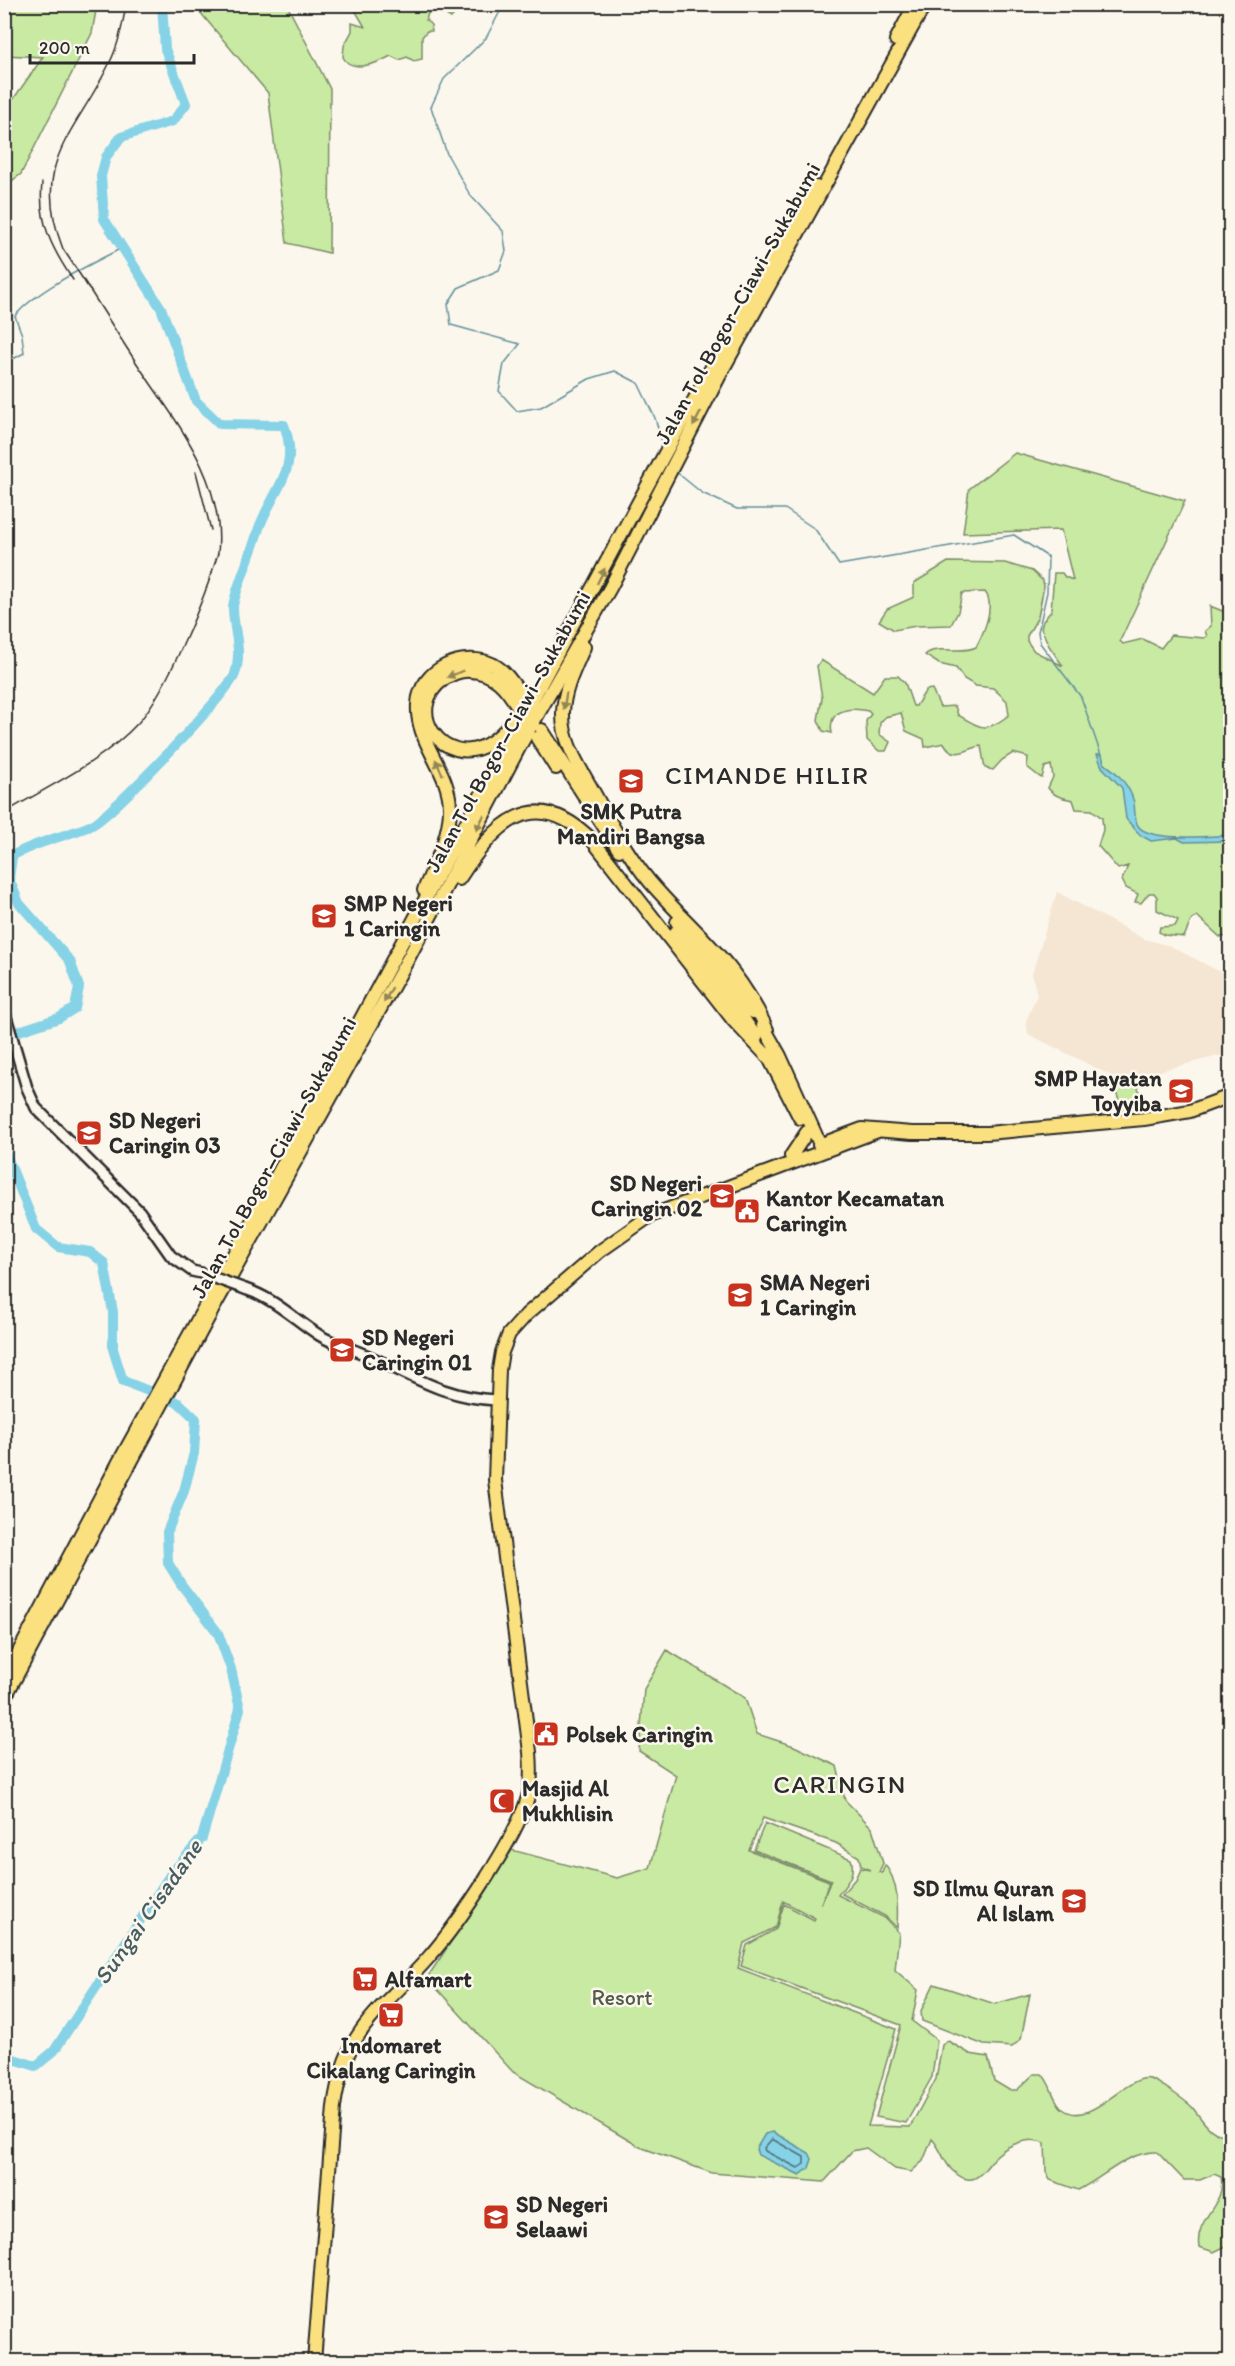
<svg xmlns="http://www.w3.org/2000/svg" width="1235" height="2366" font-family="Itim,sans-serif">
	<style>
		.built { fill: #f5e5d3 }
		.green { fill: #c9eaa3; stroke: #7a8a67; stroke-width: 1.5 }
		.water { fill: #86d2e6; stroke: #628f9b; stroke-width: 1.5 }
		.lines { fill: none; stroke-linecap: round; stroke-linejoin: round }
		.shore { stroke: #4f6e76; stroke-width: 1.5 }
		.stream { stroke: #628f9b; stroke-width: 1.5 }
		.river { stroke: #86d2e6; stroke-width: 10 }
		.secondary-casing { stroke: #2b2b2b; stroke-width: 14 }
		.highway-casing { stroke: #2b2b2b; stroke-width: 16 }
		.secondary { stroke: #fbf7ec; stroke-width: 9 }
		.highway { stroke: #fbe080; stroke-width: 12 }
		.rail { stroke: #2b2b2b; stroke-width: 1.5 }
		.secondary-bridge-casing { stroke: #2b2b2b; stroke-width: 14; stroke-linecap: butt }
		.secondary-bridge { stroke: #fbf7ec; stroke-width: 9 }
		.oneway { fill: #938656 }
		.labels { text-anchor: middle; stroke-width: 5; stroke-linejoin: round; paint-order: stroke }
		.street-label { font-size: 22px; fill: #2b2b2b; stroke: #fbf7ec }
		.poi-label { font-size: 22px; font-weight: bold; fill: #2b2b2b; stroke: #fbf7ec; text-anchor: start }
		.park-label { font-size: 22px; fill: #525b49; stroke: #fbf7ec }
		.water-label { font-size: 24px; font-style: italic; fill: #465d63; stroke: #fbf7ec }
		.quarter-label { font-size: 26px; letter-spacing: 1.5px; fill: #2b2b2b; stroke: #fbf7ec }
	</style>
	<rect width="100%" height="100%" fill="#fbf7ec"/>
	<filter id="ink" filterUnits="userSpaceOnUse"><feTurbulence type="fractalNoise" baseFrequency=".0167" numOctaves="2"/><feDisplacementMap in="SourceGraphic" scale="12" xChannelSelector="R" yChannelSelector="G"/><feConvolveMatrix kernelMatrix="1 2 1 2 8 2 1 2 1" color-interpolation-filters="sRGB"/></filter>
	<g filter="url(#ink)">
		<path class="built" d="M1057 892 1144 939 1170 946 1230 977V1053L1144 1075 1116 1078 1028 1034 1026 1021 1037 995 1032 974Z"/>
		<path class="green" d="M5 4 97 5 92 33 21 174 5 186V111L43 57 5 55Z
			M357 4H462V5L451 18 440 11 428 13 426 20 431 25 432 31H427L422 37V59L414 61 407 57 399 60 391 56C378 63 351 74 343 57L344 46 352 31V23L365 27 355 10Z
			M194 5H287L330 89 329 253 287 243 268 93Z
			M1015 453 1185 501 1120 641 1123 644 1143 639 1161 648 1171 635 1204 638 1207 636 1205 631 1211 626 1210 606 1230 614V936L1220 937 1197 916 1191 921 1184 937 1164 935 1159 932 1160 927 1175 926 1178 920 1157 910V897L1154 893H1149L1141 903 1135 902 1138 894 1126 888 1122 880 1128 866 1118 869 1098 846 1103 830 1102 818 1092 810 1076 809 1073 800C1063 798 1055 797 1048 788L1053 777 1051 765 1045 767 1042 778 1040 777 1027 767 1028 757 1013 753 1002 760 993 770 985 768 981 746C967 748 955 762 944 743L925 747 924 739 906 731 901 713 885 717 880 723 879 734 890 742 886 751H879L867 740 866 721 871 714 868 711C850 707 827 709 832 733L823 731 818 720 822 698 817 666 821 660 873 693 885 676H898L905 683 913 706H916L926 690 932 689 940 707 955 706 958 715C984 730 986 732 1009 715L1007 701 993 688 976 686 964 679 956 668 939 664 925 655C937 644 960 655 976 647 983 634 996 606 985 592L962 593 958 612 951 625 916 626 894 630 879 621 887 609 914 597V583L948 562 1005 563 1032 571 1043 581 1044 586 1038 617 1027 636V641L1034 651 1063 666 1049 646 1041 628 1043 621 1051 611 1054 573H1062L1065 577 1073 580 1061 530 963 533 969 489Z
			M1131 1079 1136 1081 1144 1107 1140 1112 1124 1115 1115 1089 1118 1088 1117 1080Z
			M667 1650 745 1698 757 1734 794 1746 837 1766 845 1800 872 1828 883 1863 879 1872 882 1873 885 1865C899 1881 898 1908 897 1928L885 1916 842 1894 855 1879 860 1868 870 1870 861 1866 859 1857 836 1843 763 1818 749 1850 829 1881 821 1904 831 1880 754 1850 765 1823 851 1859C856 1874 847 1883 838 1895L885 1918 899 1933 895 1970 918 1990 912 2021 937 2040 932 2077 906 2123 876 2117 901 2025 741 1966 747 1945 776 1929 784 1904 814 1920 815 1918 783 1901 776 1927 744 1943 738 1968 896 2029 868 2126 910 2127 936 2079 942 2045 948 2041 970 2054 988 2057 994 2081 1009 2090H1017L1034 2074H1042C1052 2084 1052 2100 1063 2109 1090 2130 1127 2073 1150 2079 1158 2081 1186 2101 1192 2107 1203 2120 1210 2137 1230 2135V2244L1214 2252 1199 2247C1194 2218 1227 2204 1221 2177L1214 2174 1200 2180H1184L1157 2152C1129 2150 1102 2179 1078 2190L1050 2180 1046 2172 1045 2143C1030 2136 1009 2144 997 2155 984 2168 976 2192 953 2171 943 2162 941 2148 932 2139L923 2161 911 2172 895 2169 866 2148 852 2151 824 2182 712 2173 640 2147 513 2072 427 1978 512 1850 617 1878 650 1868 676 1775 639 1751 644 1689Z
			M934 1984 995 2004 1030 1994 1021 2039 1012 2047 984 2045 922 2021 921 2011Z"/>
		<path class="water" d="M1097 754H1102L1104 764C1116 770 1129 786 1133 799 1136 808 1133 820 1139 827 1152 842 1212 836 1230 835V841L1184 842 1177 838 1151 841 1140 835 1126 819 1122 788 1102 767Z
			M773 2132 809 2153 812 2159 809 2168 800 2175 758 2155 756 2149 765 2134Z"/>
		<g class="lines">
			<path class="shore" d="M772 2139 804 2157V2164L798 2168 765 2151 764 2148Z"/>
			<path class="stream" d="M504 4 486 38 444 79 431 107 447 154 470 195 503 231 506 251 499 270 458 288 448 304 451 325 520 344 504 364 499 391 517 411 541 407 589 379 615 371 638 383 655 418 663 446
				M4 356 15 358 24 353 22 335 15 316C36 290 91 264 122 248
				M675 471 702 493 737 509H785L815 529 839 565 1014 535 1048 557 1047 592 1038 632 1040 643 1081 697 1101 755"/>
			<path class="river" d="M4 1036 59 1018 75 1008 79 987 70 961 19 903 9 879 12 856C37 841 65 837 92 825 111 816 229 692 235 674 243 650 233 631 233 607 233 596 253 549 257 534 269 493 302 472 284 425L220 424 196 401 161 308 104 219 101 176 106 157 121 137 173 121 186 104 165 49 162 4
				M4 1149 36 1229 58 1247 90 1252 104 1263 113 1312V1349L123 1381 179 1403 196 1419 194 1453 184 1491 167 1532 168 1563 181 1584 218 1633 231 1669 240 1709 202 1838 170 1875 54 2051 36 2066 4 2056"/>
			<defs>
				<path id="secondary" d="M4 1010 27 1088 36 1108 140 1212 171 1256 192 1271 201 1273
					M245 1289C274 1298 294 1319 319 1335 333 1344 351 1348 366 1355 412 1375 444 1398 496 1400"/>
				<path id="highway" d="M896 40 915 4
					M584 647C575 668 564 689 563 712 562 739 576 761 589 784 610 821 629 860 658 891 702 940 740 967 767 1030
					M518 707C506 687 494 672 470 671 461 670 452 674 444 679 401 710 444 770 488 744 503 735 513 721 523 708
					M542 730 619 850
					M537 738 556 768
					M459 879C494 824 534 782 593 841L734 1021 771 1060
					M424 890C435 864 450 836 450 808 450 770 415 742 418 704 420 669 464 650 494 665 507 672 515 687 524 699
					M677 922 726 977 753 1012
					M676 932 719 984 756 1037
					M763 1026 780 1056 823 1151
					M767 1054 800 1118
					M819 1145 862 1129 912 1133H987L1144 1119 1190 1111 1230 1096
					M791 1156 807 1132
					M4 1680 119 1462 260 1207 638 503 718 356 816 187
					M4 1699 214 1307 408 959 522 742 610 588 724 367 925 4
					M314 2362 334 2107C345 2026 381 2012 429 1957 458 1924 520 1833 529 1793 532 1779 531 1765 530 1752L495 1480 499 1370 502 1352 509 1334 527 1314 600 1251 650 1216 878 1131"/>
			</defs>
			<use href="#secondary" class="secondary-casing"/>
			<use href="#highway" class="highway-casing"/>
			<use href="#secondary" class="secondary"/>
			<use href="#highway" class="highway"/>
			<path class="rail" d="M42 183C38 222 52 249 73 280
				M196 472 211 530
				M4 813C49 786 102 762 138 723 167 691 206 595 218 553 226 477 171 416 132 356 109 321 87 284 63 249 29 161 76 134 110 62 119 44 123 24 126 4"/>
			<defs>
				<path id="secondary-bridge" d="M201 1273 245 1289"/>
			</defs>
			<use href="#secondary-bridge" class="secondary-bridge-casing"/>
			<use href="#secondary-bridge" class="secondary-bridge"/>
		</g>
		<defs><path id="oneway-solid" d="M-6-.8H1V-3.2L6.5 0L1 3.2V.8H-6Z" transform="scale(1.5)"/></defs>
		<g class="oneway">
			<use href="#oneway-solid" transform="translate(697 419) rotate(118)"/>
			<use href="#oneway-solid" transform="translate(601 576) rotate(-63)"/>
			<use href="#oneway-solid" transform="translate(455 674) rotate(158)"/>
			<use href="#oneway-solid" transform="translate(565 701) rotate(99)"/>
			<use href="#oneway-solid" transform="translate(439 767) rotate(-115)"/>
			<use href="#oneway-solid" transform="translate(480 823) rotate(117)"/>
			<use href="#oneway-solid" transform="translate(388 995) rotate(119)"/>
		</g>
	</g>
	<defs>
		<symbol id="school-square" viewBox="-11 -11 22 22"><rect x="-9" y="-9" width="18" height="18" rx="4" fill="#c8321e" stroke="#fbf7ec"/><path d="M0-5L7-2L0 1L-7-2ZM-4 1L0 2.5L4 1V4Q0 6-4 4Z" fill="#fff"/></symbol>
		<symbol id="civic-square" viewBox="-11 -11 22 22"><rect x="-9" y="-9" width="18" height="18" rx="4" fill="#c8321e" stroke="#fbf7ec"/><path d="M-.6-6.5H3V-4.5H.6V-3L4-1V1h2V6H-6V1h2V-1L-.6-3ZM-1.2 2.5V6h2.4V2.5Z" fill="#fff"/></symbol>
		<symbol id="mosque-square" viewBox="-11 -11 22 22"><rect x="-9" y="-9" width="18" height="18" rx="4" fill="#c8321e" stroke="#fbf7ec"/><path d="M3.5-4.9A6 6 0 1 0 3.5 4.9A5 5 0 1 1 3.5-4.9Z" fill="#fff"/></symbol>
		<symbol id="supermarket-square" viewBox="-11 -11 22 22"><rect x="-9" y="-9" width="18" height="18" rx="4" fill="#c8321e" stroke="#fbf7ec"/><path d="M-6-5.5h2.5l.6 2H6L4.5 2H-2.5L-4.4-4H-6ZM-1.5 3.2a1.3 1.3 0 1 0 .1 0ZM3 3.2a1.3 1.3 0 1 0 .1 0Z" fill="#fff"/></symbol>
	</defs>
	<g fill-rule="evenodd">
		<use href="#school-square" x="616" y="766" width="30" height="30"/>
		<use href="#school-square" x="309" y="901" width="30" height="30"/>
		<use href="#school-square" x="1166" y="1076" width="30" height="30"/>
		<use href="#school-square" x="74" y="1118" width="30" height="30"/>
		<use href="#school-square" x="707" y="1181" width="30" height="30"/>
		<use href="#civic-square" x="732" y="1196" width="30" height="30"/>
		<use href="#school-square" x="725" y="1280" width="30" height="30"/>
		<use href="#school-square" x="327" y="1335" width="30" height="30"/>
		<use href="#civic-square" x="531" y="1719" width="30" height="30"/>
		<use href="#mosque-square" x="487" y="1786" width="30" height="30"/>
		<use href="#school-square" x="1059" y="1886" width="30" height="30"/>
		<use href="#supermarket-square" x="350" y="1964" width="30" height="30"/>
		<use href="#supermarket-square" x="376" y="2000" width="30" height="30"/>
		<use href="#school-square" x="481" y="2202" width="30" height="30"/>
	</g>
	<g class="labels">
		<g class="street-label">
			<text transform="translate(737 303) rotate(-61)" y="8">Jalan Tol Bogor–Ciawi–Sukabumi</text>
			<text transform="translate(507 731) rotate(-61)" y="8">Jalan Tol Bogor–Ciawi–Sukabumi</text>
			<text transform="translate(273 1157) rotate(-61)" y="8">Jalan Tol Bogor–Ciawi–Sukabumi</text>
		</g>
		<g class="poi-label">
			<text x="631" y="819" text-anchor="middle">SMK Putra<tspan x="631" dy="25">Mandiri Bangsa</tspan></text>
			<text x="344" y="911">SMP Negeri<tspan x="344" dy="25">1 Caringin</tspan></text>
			<text x="1162" y="1086" text-anchor="end">SMP Hayatan<tspan x="1162" dy="25">Toyyiba</tspan></text>
			<text x="109" y="1128">SD Negeri<tspan x="109" dy="25">Caringin 03</tspan></text>
			<text x="702" y="1191" text-anchor="end">SD Negeri<tspan x="702" dy="25">Caringin 02</tspan></text>
			<text x="766" y="1206">Kantor Kecamatan<tspan x="766" dy="25">Caringin</tspan></text>
			<text x="760" y="1290">SMA Negeri<tspan x="760" dy="25">1 Caringin</tspan></text>
			<text x="362" y="1345">SD Negeri<tspan x="362" dy="25">Caringin 01</tspan></text>
			<text x="566" y="1742">Polsek Caringin</text>
			<text x="522" y="1796">Masjid Al<tspan x="522" dy="25">Mukhlisin</tspan></text>
			<text x="1054" y="1896" text-anchor="end">SD Ilmu Quran<tspan x="1054" dy="25">Al Islam</tspan></text>
			<text x="385" y="1987">Alfamart</text>
			<text x="391" y="2053" text-anchor="middle">Indomaret<tspan x="391" dy="25">Cikalang Caringin</tspan></text>
			<text x="516" y="2212">SD Negeri<tspan x="516" dy="25">Selaawi</tspan></text>
		</g>
		<g class="park-label">
			<text x="622" y="2005">Resort</text>
		</g>
		<g class="water-label">
			<text transform="translate(148 1912) rotate(-55)" y="8">Sungai Cisadane</text>
		</g>
		<g class="quarter-label">
			<text x="767" y="784">CIMANDE HILIR</text>
			<text x="840" y="1793">CARINGIN</text>
		</g>
	</g>
	<rect width="1235" height="2366" fill="none" stroke="#fbf7ec" stroke-width="24"/>
	<rect x="12" y="12" width="1211" height="2342" fill="none" stroke="#2b2b2b" stroke-width="2" filter="url(#ink)"/>
	<path d="M30 54v9h164v-9" fill="none" stroke="#2b2b2b" stroke-width="3"/>
	<text x="39" y="54" font-size="18" fill="#2b2b2b" stroke="#fbf7ec" stroke-width="4.5" paint-order="stroke">200 m</text>
</svg>
